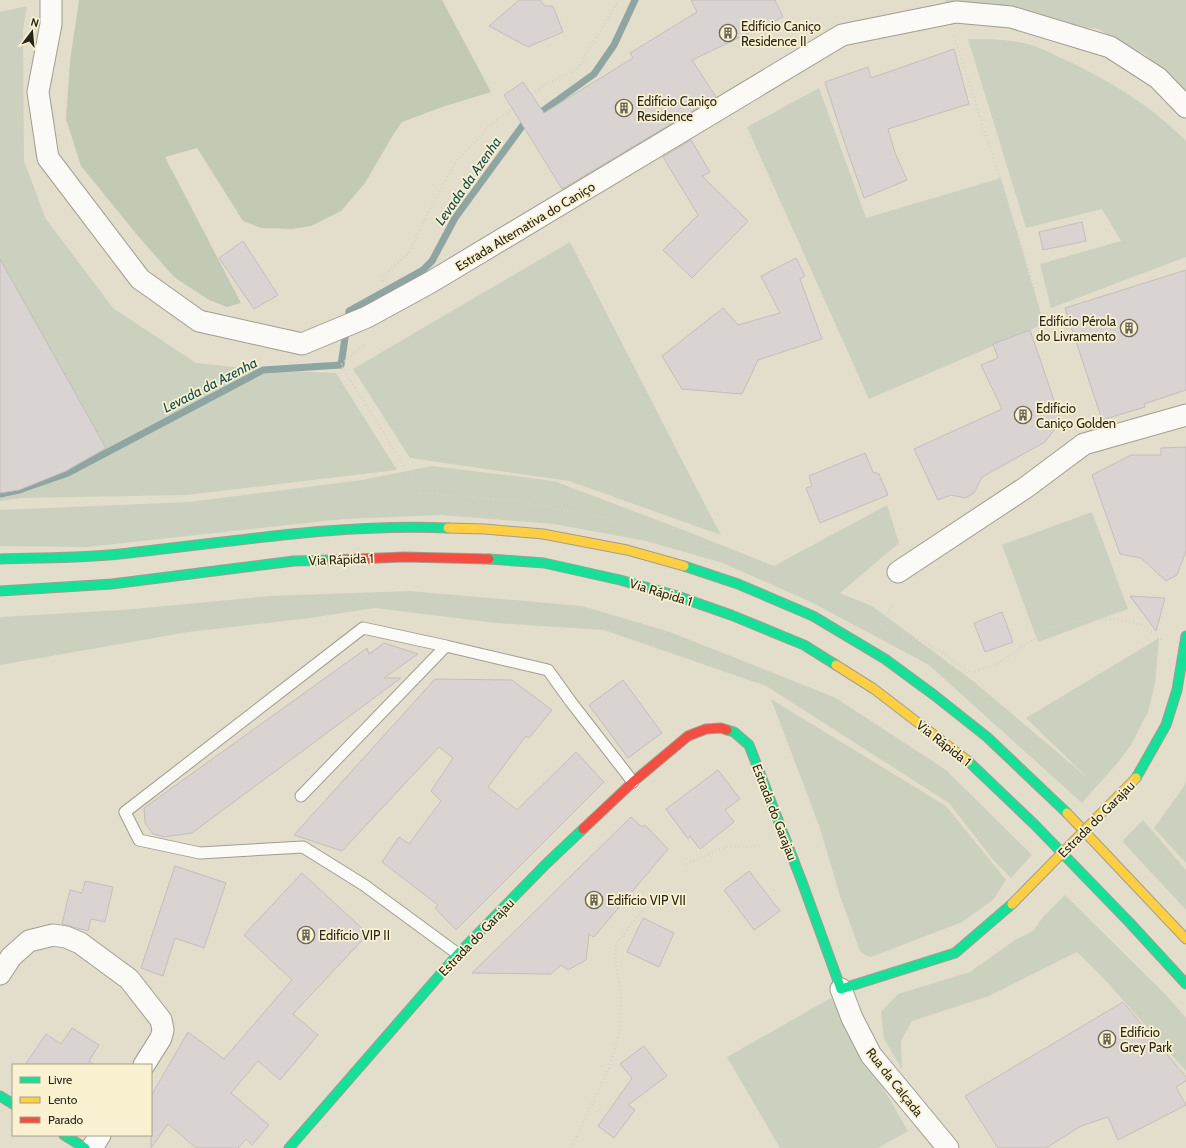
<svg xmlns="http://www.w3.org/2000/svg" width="1186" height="1148" font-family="Cabin,sans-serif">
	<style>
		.green { fill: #ccd0bf }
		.forest { fill: #c2cab5 }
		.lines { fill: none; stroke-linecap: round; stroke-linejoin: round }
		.stream { stroke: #8ea5a1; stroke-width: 7 }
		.building { fill: #d9d4d1; stroke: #c3beba }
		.lane-casing { stroke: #a19d90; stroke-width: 13 }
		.street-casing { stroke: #a19d90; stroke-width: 23 }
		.fast-casing { stroke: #a19d90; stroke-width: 11 }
		.slow-casing { stroke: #a19d90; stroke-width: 11 }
		.jam-casing { stroke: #a19d90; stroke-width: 11 }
		.path { stroke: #d4d2cd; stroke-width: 2.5; stroke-dasharray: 1 3; stroke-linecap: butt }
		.lane { stroke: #fbfaf7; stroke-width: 11 }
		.street { stroke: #fbfaf7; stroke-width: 21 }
		.fast { stroke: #16e098; stroke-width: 9 }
		.slow { stroke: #ffcf43; stroke-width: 9 }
		.jam { stroke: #f24e42; stroke-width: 9 }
		.slow-bridge-casing { stroke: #a19d90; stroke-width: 11; stroke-linecap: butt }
		.slow-bridge { stroke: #ffcf43; stroke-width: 9 }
		.labels { text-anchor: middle; stroke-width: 3.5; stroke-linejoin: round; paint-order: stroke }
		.poi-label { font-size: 13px; fill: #292619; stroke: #f9f1d0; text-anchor: start }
		.street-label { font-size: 13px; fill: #292619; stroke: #f9f1d0 }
		.water-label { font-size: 14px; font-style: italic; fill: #144c4d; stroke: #f9f1d0 }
	</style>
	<rect width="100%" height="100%" fill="#e3decc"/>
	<path class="green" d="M945 0H1186V92L1146 55 1098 29 946 7Z
		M27 6 23 30 24 161 46 219 113 308 196 363 263 370 336 373 397 470 186 495 21 498 0 501V12Z
		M968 39C991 39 1015 39 1037 47 1047 51 1058 57 1068 61 1111 82 1152 106 1186 141V257L1051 308 1040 264 1121 241 1102 209 1026 228Z
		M819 88 866 218 1001 178 1044 324 869 399 747 127Z
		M570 242 704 503 721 535 569 481 410 458 353 369Z
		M432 466 554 481 686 531 774 566 887 505 899 543 840 593 872 606 973 681 1089 779 1026 718 1159 638 1155 684 1148 712 1131 745 1119 761 1082 803 929 665 811 602 723 563 646 541 554 524 440 515 344 519 87 547 0 546V510L189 502 362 480Z
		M1092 512 1128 609 1038 642 1002 545Z
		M409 591 582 606 670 632 836 698 946 770 1032 855 1011 878 994 861 949 803 766 686 604 630 496 623 375 608 310 618 188 632 0 665V617L122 610 271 596Z
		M771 699 946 806 1006 880 993 900 962 922 871 957 865 955 860 951 840 896 820 828Z
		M1186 781V863L1154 828 1183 788Z
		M1143 820 1186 870V910L1122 841Z
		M1065 895 1166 995 1186 1018V1071L1107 982 1077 952 989 996 912 1021 901 1041 902 1069 884 1039 881 1012 898 994 970 972 1015 940 1033 931 1043 917Z
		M831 998 908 1131 878 1148H780L727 1057Z"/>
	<path class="forest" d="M79 0H442L491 92 442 107 402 122 393 135 365 183 341 211 311 226 292 229 261 228 243 221 197 148 165 157 241 303 227 307 209 300 174 277 138 236 81 166 66 119 70 61Z"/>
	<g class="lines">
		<path class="stream" d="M0 494 19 490 68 473 263 370 341 365 349 311 423 270 432 261 455 218 523 125 594 74 614 45 635 0"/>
	</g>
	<path class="building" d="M519 0H540L545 6H553L563 32 528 47 489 26Z
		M691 0H775L783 17 692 60 716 97 562 189 504 95 523 82 544 113 633 58 630 53 697 12Z
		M954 49 969 104 888 129 895 153 907 180 864 198 845 144 825 82 868 67 871 78Z
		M691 140 710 172 702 176 748 221 692 278 663 250 698 215 663 157Z
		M1082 222 1086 241 1043 250 1039 232Z
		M243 241 278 295 254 309 219 258Z
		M796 258 805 276 800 279 822 339 758 360 742 394 682 389 662 356 723 308 738 325 780 313 761 276Z
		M0 259 106 448 66 471 19 490 0 493Z
		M1186 270V390L1144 404 1145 407 1102 420 1065 308Z
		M1030 330 1061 421 1045 442 982 477 974 493 965 498 951 495 938 500 914 449 1002 409 981 365 998 358 993 344Z
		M1186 447V551L1177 575 1166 581 1141 558 1120 554 1092 475 1131 455H1161V448Z
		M865 453 873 472 879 474 888 495 820 523 806 488 812 486 809 476Z
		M1130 596 1165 598 1156 631Z
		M1002 612 1013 642 985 652 974 623Z
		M384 643 418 654 384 678H401L192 833 164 837 153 834 145 823 144 808 367 648 369 654Z
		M435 679 512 680 552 710 529 738 526 736 488 787 517 810 576 752 604 782 456 930 435 908 438 905 382 862 399 837 409 844 441 801 431 791 453 758 439 747 342 851 294 835Z
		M623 680 662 733 628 758 589 705Z
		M718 770 740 799 725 810 734 822 700 849 690 836 688 839 666 809Z
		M631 817 642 827 645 825 668 849 594 937 589 934 586 960 568 970 561 965 551 974 472 973Z
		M175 866 226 883 204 948 175 938 163 976 141 968Z
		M749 871 780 911 754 930 724 890Z
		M302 873 368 934 293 1014 318 1035 280 1080 258 1061 231 1093 269 1125 252 1145 246 1139 238 1148H196L168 1124 151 1148V1096L188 1032 224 1059 292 980 244 935Z
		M85 881 113 887 105 922 91 919 88 931 62 924 70 890 82 893Z
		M643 918 674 933 659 967 627 952Z
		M1123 1002 1186 1077V1081L1176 1087 1186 1105 1118 1140 1108 1117 1081 1126 1046 1148H998L965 1096Z
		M72 1028 99 1045 89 1061 95 1065H25L46 1034 61 1044Z
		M644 1046 667 1076 628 1105 635 1110 614 1138 598 1126 632 1078 620 1064Z"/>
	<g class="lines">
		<defs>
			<path id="lane" d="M446 646 363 628 125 812 139 840 200 853 303 847 364 885 458 954
				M301 796 446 646 548 670 571 702 633 782"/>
			<path id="street" d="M51 0V24L38 92 48 158 140 279 199 321 302 344 367 317 431 282 842 35 956 12 1011 17 1110 47 1158 78 1186 107
				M898 572 1025 488 1084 444 1186 415
				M0 974 11 957 29 941 53 935 66 937 80 943 129 979 161 1020 163 1030 161 1038 144 1065
				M841 989 852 1018 871 1055 948 1148
				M92 1148 100 1135"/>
			<path id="fast" d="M0 559C36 558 73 558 109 555 222 544 334 523 448 528
				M489 559 544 563 620 580 674 595 731 615 804 645 836 665
				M684 566 738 584 813 616 885 659 934 695 987 737 1067 813
				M0 591 112 584 294 561 332 560
				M727 730 734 732 749 745 802 882 841 989 955 953 1012 904
				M968 761 1035 825 1129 922 1186 984
				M1136 778 1166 725 1177 690 1186 636
				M0 1096 13 1104
				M64 1135 85 1148
				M289 1148 458 954 546 864 583 829"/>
			<path id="slow" d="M448 528 485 529 543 534 627 550 684 566
				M836 665 874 689 968 761
				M1067 813 1186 939"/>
			<path id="jam" d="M332 560 404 557 489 559
				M583 829 633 782 688 736 706 729 721 728 727 730"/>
		</defs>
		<use href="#lane" class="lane-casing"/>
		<use href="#street" class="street-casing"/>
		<use href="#fast" class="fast-casing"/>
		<use href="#slow" class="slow-casing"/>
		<use href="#jam" class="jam-casing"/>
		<path class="path" d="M954 36 1036 290
			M382 281 384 276 410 251 427 214 455 163 494 122 543 86 577 69 619 0
			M363 345 341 365 421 493 509 500 603 517 624 523
			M698 543 716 549
			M878 626H880L892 606
			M880 626 911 635 944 653 969 673 994 666 1052 627 1086 620 1117 619 1141 625 1162 640
			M686 864 728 846 751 847 762 845
			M571 1148 609 1069 620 1029 621 996 615 960 616 943 644 909"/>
		<use href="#lane" class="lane"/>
		<use href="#street" class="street"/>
		<use href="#fast" class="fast"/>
		<use href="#slow" class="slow"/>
		<use href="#jam" class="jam"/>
		<defs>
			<path id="slow-bridge" d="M1012 904 1136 778"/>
		</defs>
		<use href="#slow-bridge" class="slow-bridge-casing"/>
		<use href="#slow-bridge" class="slow-bridge"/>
	</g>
	<defs>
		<symbol id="building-ring" viewBox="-11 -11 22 22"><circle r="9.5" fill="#f9f1d0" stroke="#6a6658" stroke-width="1.5"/><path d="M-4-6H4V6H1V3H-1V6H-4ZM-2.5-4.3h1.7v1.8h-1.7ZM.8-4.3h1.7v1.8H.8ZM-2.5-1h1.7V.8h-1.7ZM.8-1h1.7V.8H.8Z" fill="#6a6658"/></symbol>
	</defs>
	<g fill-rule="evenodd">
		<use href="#building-ring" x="718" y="23" width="20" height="20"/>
		<use href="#building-ring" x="614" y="98" width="20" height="20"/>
		<use href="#building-ring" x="1119" y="318" width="20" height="20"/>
		<use href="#building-ring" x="1013" y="405" width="20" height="20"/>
		<use href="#building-ring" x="584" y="890" width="20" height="20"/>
		<use href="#building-ring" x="296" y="925" width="20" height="20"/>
		<use href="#building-ring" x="1097" y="1029" width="20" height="20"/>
	</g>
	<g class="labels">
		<g class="poi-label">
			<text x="741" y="31">Edifício Caniço<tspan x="741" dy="15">Residence II</tspan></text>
			<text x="637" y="106">Edifício Caniço<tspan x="637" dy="15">Residence</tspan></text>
			<text x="1116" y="326" text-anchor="end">Edifício Pérola<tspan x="1116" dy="15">do Livramento</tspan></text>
			<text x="1036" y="413">Edifício<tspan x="1036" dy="15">Caniço Golden</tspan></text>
			<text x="607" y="905">Edifício VIP VII</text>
			<text x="319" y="940">Edifício VIP II</text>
			<text x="1120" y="1037">Edifício<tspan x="1120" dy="15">Grey Park</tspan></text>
		</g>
		<g class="street-label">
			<text transform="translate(525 226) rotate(-31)" y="5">Estrada Alternativa do Caniço</text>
			<text transform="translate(341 559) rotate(-2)" y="5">Via Rápida 1</text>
			<text transform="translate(661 592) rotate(17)" y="5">Via Rápida 1</text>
			<text transform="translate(944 743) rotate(38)" y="5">Via Rápida 1</text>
			<text transform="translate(775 812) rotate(69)" y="5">Estrada do Garajau</text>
			<text transform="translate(1096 819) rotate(-45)" y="5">Estrada do Garajau</text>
			<text transform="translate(476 937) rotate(-46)" y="5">Estrada do Garajau</text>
			<text transform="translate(895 1082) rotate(52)" y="5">Rua da Calçada</text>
		</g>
		<g class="water-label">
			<text transform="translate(468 181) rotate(-55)" y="5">Levada da Azenha</text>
			<text transform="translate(210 385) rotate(-27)" y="5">Levada da Azenha</text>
		</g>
	</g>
	<rect x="12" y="1064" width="140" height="72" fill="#f9f1d0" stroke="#a6a087"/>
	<rect x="20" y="1077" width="20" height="6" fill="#16e098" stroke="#a6a087"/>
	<text x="48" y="1084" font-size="12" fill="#292619">Livre</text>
	<rect x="20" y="1097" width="20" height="6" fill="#ffcf43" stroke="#a6a087"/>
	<text x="48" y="1104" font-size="12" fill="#292619">Lento</text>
	<rect x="20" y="1117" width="20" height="6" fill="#f24e42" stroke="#a6a087"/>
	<text x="48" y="1124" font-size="12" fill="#292619">Parado</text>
	<g transform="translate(32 32) rotate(16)" stroke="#f9f1d0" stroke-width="3" paint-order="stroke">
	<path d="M0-3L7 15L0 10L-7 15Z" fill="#292619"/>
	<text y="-6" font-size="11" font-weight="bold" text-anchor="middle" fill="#292619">N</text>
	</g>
</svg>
